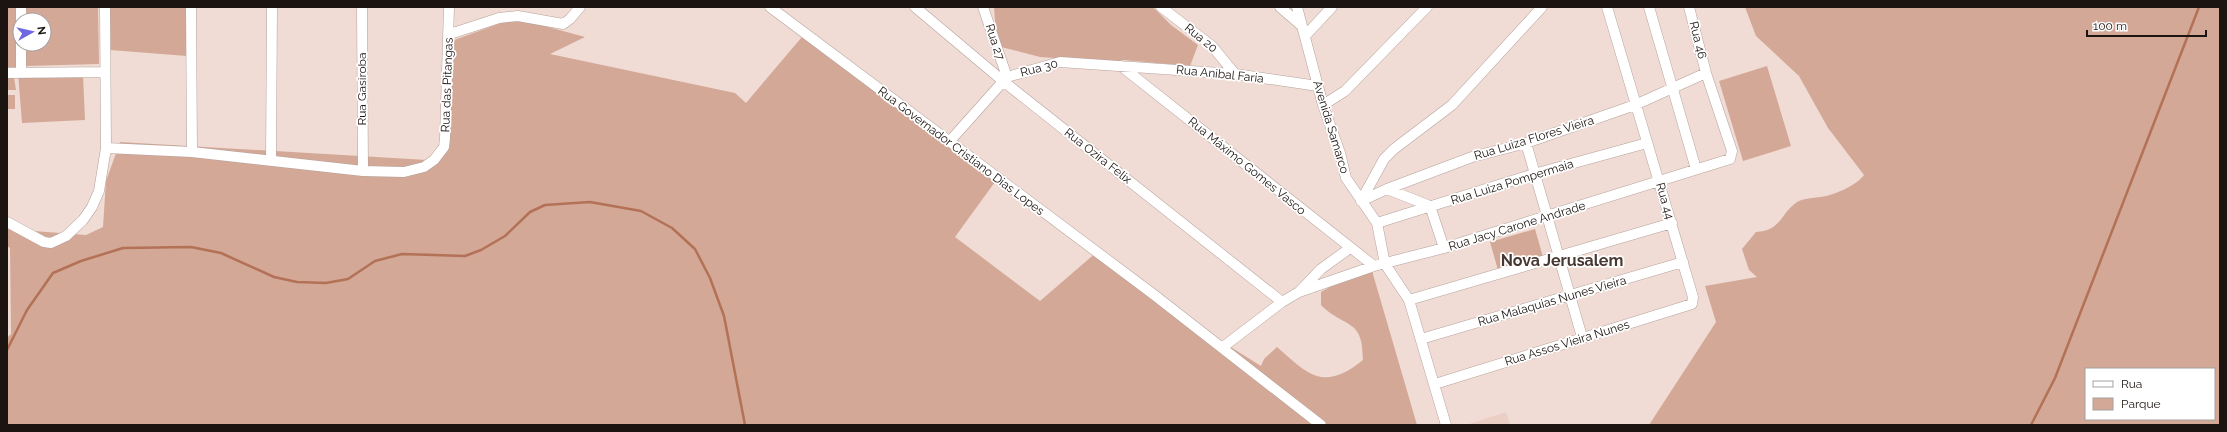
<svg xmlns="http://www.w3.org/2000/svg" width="2227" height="432" font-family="Raleway,sans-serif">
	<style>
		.built { fill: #ebcfc4 }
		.green { fill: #d3a897; fill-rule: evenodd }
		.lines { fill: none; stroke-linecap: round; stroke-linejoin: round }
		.stream { stroke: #b37156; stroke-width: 2.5 }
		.minor-casing { stroke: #b5a29b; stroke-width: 11 }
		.minor { stroke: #fff; stroke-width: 10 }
		.labels { text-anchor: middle; stroke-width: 3.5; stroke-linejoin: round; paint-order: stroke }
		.street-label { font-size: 12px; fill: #1b1411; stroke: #fff }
		.district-label { font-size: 16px; font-weight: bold; fill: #473831; stroke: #fff }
	</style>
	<rect width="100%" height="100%" fill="#f0dcd4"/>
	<path class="built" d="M1506 412 1510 425H1466Z"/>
	<path class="green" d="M7 7H16V67H7Z
		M26 7H98L99 64 25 66 26 44H44V20H26Z
		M110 7H186L187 56 110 50Z
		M994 7H1153L1171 25 1198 45 1190 66 1123 60 1115 62 1040 57 997 46Z
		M1745 7H2220V425H1649L1716 322 1705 286 1757 277 1749 270 1742 249 1756 232C1781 231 1780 214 1797 202 1804 198 1813 198 1821 197 1834 195 1856 186 1864 175L1828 128 1799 76 1756 36ZM2086 369H2214V419H2086Z
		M515 18 585 37 550 54 735 93 746 103 807 31 1000 175 955 237 1040 301 1098 251 1205 331 1261 366 1264 359 1277 347C1309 375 1323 392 1363 360 1363 317 1345 329 1321 305V292L1370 264 1417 425H7V338L11 334 10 248 7 246V229L86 235 103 227 106 181 120 142 427 160 439 152 446 43Z
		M1767 66 1791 146 1743 161 1719 81Z
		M18 73 83 75 85 120 22 123Z
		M7 77H14L16 90H7Z
		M7 95H15V109H7Z
		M1535 229 1543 257 1498 270 1490 242Z"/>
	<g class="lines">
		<path class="stream" d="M7 350 27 310 53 273 81 261 123 248 191 247 221 253 274 277 297 282 326 283 348 279 375 261 402 254 465 256 481 250 505 236 530 212 545 205 590 202 641 211 672 228 695 249 710 278 724 316 745 425
			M2031 425 2055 378 2199 7"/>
		<defs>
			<path id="minor" d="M21 7V20
				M191 7 192 152
				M362 7 363 171
				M770 7 1153 294 1321 425
				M915 7 1003 81 1282 302
				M983 7 1007 77
				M1161 7 1212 46 1235 74
				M1280 7 1302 26
				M1297 7 1323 105 1340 153 1346 178 1377 223 1385 264 1409 300 1446 425
				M1649 7 1696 169
				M450 34 499 18 518 16 563 24 570 19 580 7
				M1305 36 1332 7
				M21 44V73
				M1121 66 1374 266
				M7 73 105 72
				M1007 77 1060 62 1235 74 1318 86
				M1323 105 1345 91 1427 7
				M949 142 1007 77
				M1526 143 1582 337
				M106 148 192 152 363 171 404 172 424 167 434 160 444 147 445 138 449 7
				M271 159 272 7
				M1387 189 1430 206 1444 248
				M1361 201 1387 189 1472 157 1526 143 1635 105 1706 73
				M1361 201 1384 159 1394 149 1452 105 1542 7
				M7 222 44 242 51 243 66 236 83 220 92 207 99 191 106 148 105 7
				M1377 223 1534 174 1647 143
				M1299 292 1374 266 1444 248 1730 159 1732 151 1706 73 1689 7
				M1409 300 1672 223
				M1421 339 1683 262
				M1223 347 1282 302 1299 292 1321 269 1350 248
				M1435 384 1692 304 1693 297 1607 7"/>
		</defs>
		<use href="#minor" class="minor-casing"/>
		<use href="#minor" class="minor"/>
	</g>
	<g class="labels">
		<g class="street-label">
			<text transform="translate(1201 38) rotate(39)" y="4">Rua 20</text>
			<text transform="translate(1698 40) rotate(76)" y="4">Rua 46</text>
			<text transform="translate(995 42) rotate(72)" y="4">Rua 27</text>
			<text transform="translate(1039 68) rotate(-15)" y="4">Rua 30</text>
			<text transform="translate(1220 74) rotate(6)" y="4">Rua Anibal Faria</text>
			<text transform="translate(447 85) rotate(-88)" y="4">Rua das Pitangas</text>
			<text transform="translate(362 89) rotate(-90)" y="4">Rua Gasiroba</text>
			<text transform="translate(1331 127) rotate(73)" y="4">Avenida Samarco</text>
			<text transform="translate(1534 138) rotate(-17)" y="4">Rua Luiza Flores Vieira</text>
			<text transform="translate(961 151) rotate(37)" y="4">Rua Governador Cristiano Dias Lopes</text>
			<text transform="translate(1098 156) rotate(38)" y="4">Rua Ozira Felix</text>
			<text transform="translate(1247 166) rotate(39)" y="4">Rua Máximo Gomes Vasco</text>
			<text transform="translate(1512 182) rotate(-17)" y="4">Rua Luiza Pompermaia</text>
			<text transform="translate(1665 201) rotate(74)" y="4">Rua 44</text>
			<text transform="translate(1517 226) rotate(-17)" y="4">Rua Jacy Carone Andrade</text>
			<text transform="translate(1552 301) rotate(-16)" y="4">Rua Malaquias Nunes Vieira</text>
			<text transform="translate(1567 343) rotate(-17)" y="4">Rua Assos Vieira Nunes</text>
		</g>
		<g class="district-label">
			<text x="1562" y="266">Nova Jerusalem</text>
		</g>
	</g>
	<rect width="2227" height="432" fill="none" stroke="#1b1411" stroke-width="16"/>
	<rect x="2085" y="368" width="130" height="52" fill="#ffffff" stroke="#a4a1a0"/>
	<rect x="2093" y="381" width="20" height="6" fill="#ffffff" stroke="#a4a1a0"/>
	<text x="2121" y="388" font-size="12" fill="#1b1411">Rua</text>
	<rect x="2093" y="398" width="20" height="12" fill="#d3a897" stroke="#a4a1a0"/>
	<text x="2121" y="408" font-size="12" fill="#1b1411">Parque</text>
	<g transform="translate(32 32) rotate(82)"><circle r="19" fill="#ffffff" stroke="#a4a1a0"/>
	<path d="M0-3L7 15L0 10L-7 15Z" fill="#6f67e1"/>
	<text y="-6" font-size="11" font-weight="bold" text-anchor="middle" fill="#1b1411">N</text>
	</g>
	<path d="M2087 30v6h119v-6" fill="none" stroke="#1b1411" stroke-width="2"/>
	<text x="2093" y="30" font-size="12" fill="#1b1411" stroke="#ffffff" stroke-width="3" paint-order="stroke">100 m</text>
</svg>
